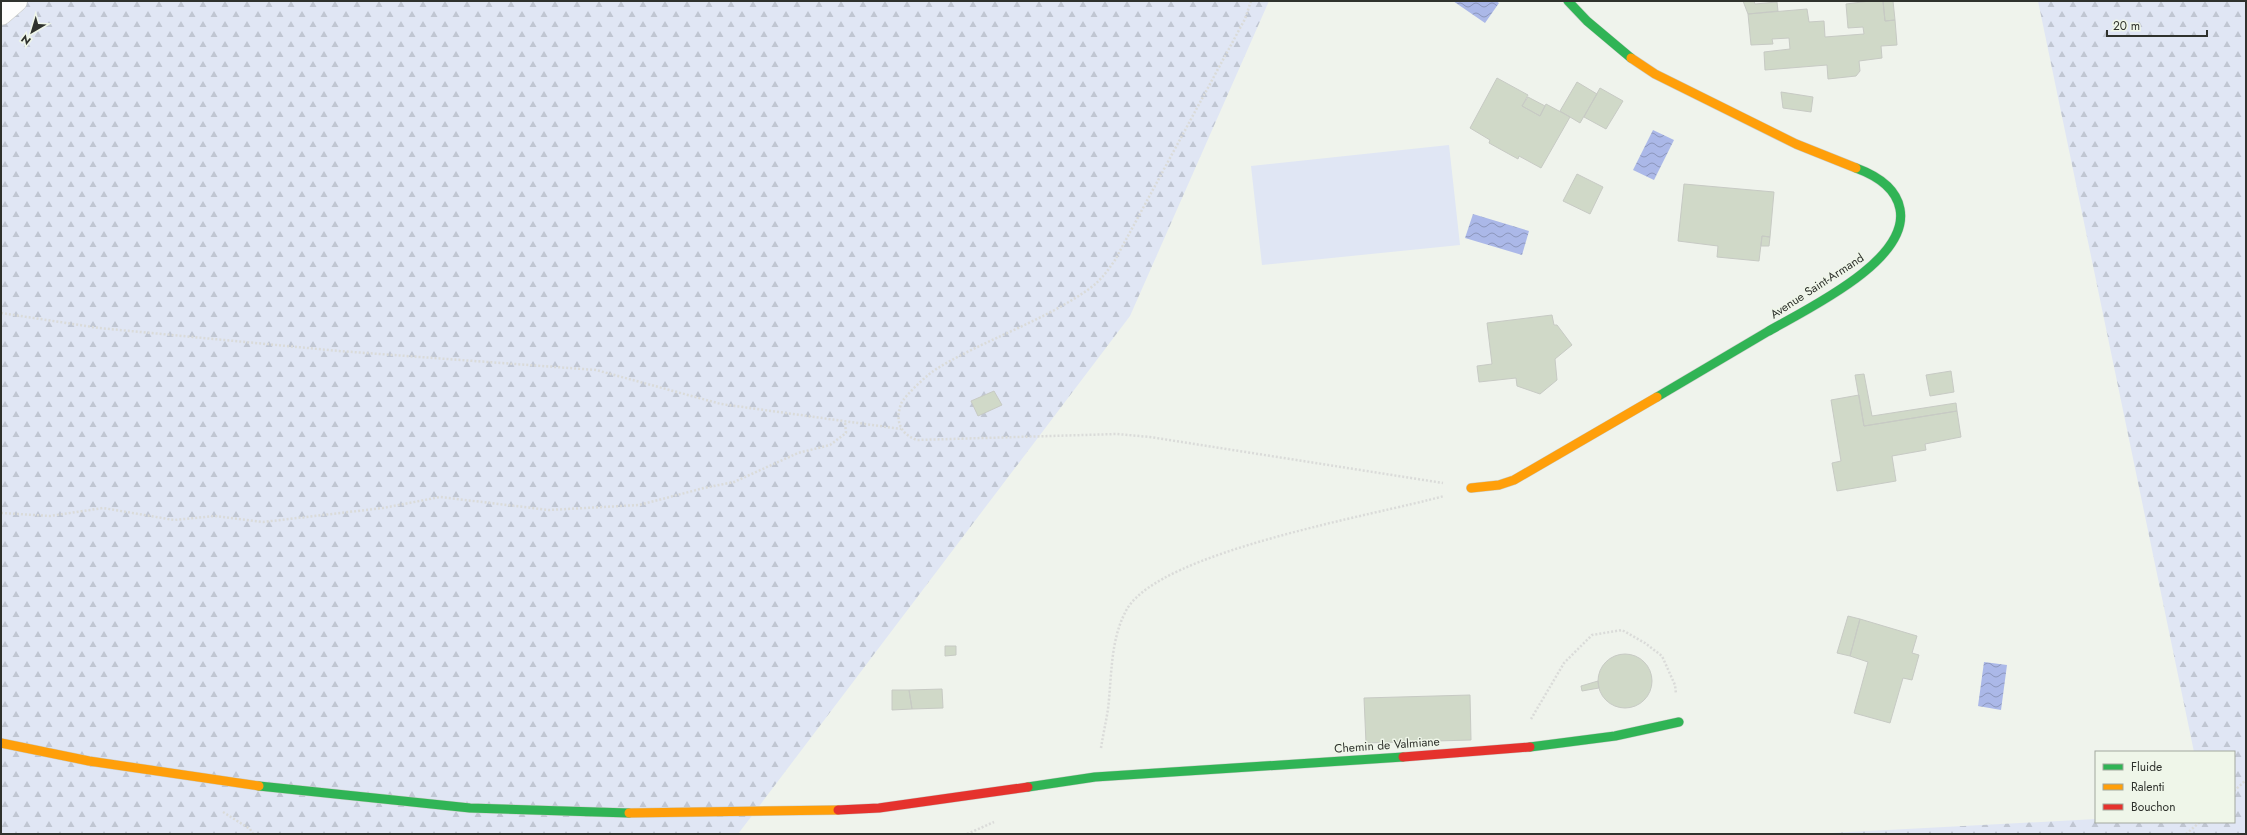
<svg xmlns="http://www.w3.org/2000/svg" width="2247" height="835" font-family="Jost,sans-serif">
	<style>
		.grass { fill: #e0e6f4 }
		.forest { fill: url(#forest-firs) }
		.water { fill: url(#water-waves) }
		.building { fill: #d0d9c8; stroke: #c7cac4 }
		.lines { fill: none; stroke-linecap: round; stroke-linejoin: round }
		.street-casing { stroke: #cacdc8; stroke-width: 23 }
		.fast-casing { stroke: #cacdc8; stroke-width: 10 }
		.slow-casing { stroke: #cacdc8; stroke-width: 10 }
		.jam-casing { stroke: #cacdc8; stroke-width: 10 }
		.path { stroke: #dadbd9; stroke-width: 2.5; stroke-dasharray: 2 2; stroke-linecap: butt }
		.street { stroke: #fdfdfc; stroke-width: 22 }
		.fast { stroke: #30b455; stroke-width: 9 }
		.slow { stroke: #ff9f0a; stroke-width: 9 }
		.jam { stroke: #e5322d; stroke-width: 9 }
		.labels { text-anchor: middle; stroke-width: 3; stroke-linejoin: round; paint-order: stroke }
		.street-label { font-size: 12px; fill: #2f322d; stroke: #eff6e9 }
	</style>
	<defs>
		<pattern id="forest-firs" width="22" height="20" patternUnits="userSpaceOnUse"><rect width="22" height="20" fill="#e0e6f4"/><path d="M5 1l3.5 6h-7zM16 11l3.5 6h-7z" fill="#c0c6d2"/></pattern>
		<pattern id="water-waves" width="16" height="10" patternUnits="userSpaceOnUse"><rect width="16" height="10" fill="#abb8e8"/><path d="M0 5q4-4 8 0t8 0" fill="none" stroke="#8c96bc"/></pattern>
	</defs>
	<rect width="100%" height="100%" fill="#eff3ec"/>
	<path class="grass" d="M1449 145 1460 245 1262 265 1251 166Z"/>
	<path class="forest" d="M1 1H1269L1130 316 738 834H1Z
		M2038 1H2246V834H1812L2096 819V822H2234V752H2194Z"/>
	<path class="water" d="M1453 1H1496L1499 3 1485 23Z
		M1653 130 1674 140 1654 180 1633 170Z
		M1473 214 1529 231 1522 255 1465 238Z
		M1984 662 2007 665 2001 710 1978 706Z"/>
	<path class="building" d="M1743 1H1754L1755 4 1777 2 1778 11 1748 14Z
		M1870 1H1883L1885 21 1895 20 1897 45 1881 46 1882 58 1859 61 1860 71 1856 76 1828 79 1827 65 1765 70 1764 52 1790 49 1789 38 1772 39 1773 44 1751 45 1748 14 1807 9 1809 22 1824 21 1825 37 1864 34 1863 27 1848 28 1846 4Z
		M1883 1H1893L1895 20 1885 21Z
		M1497 78 1528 95 1522 106 1540 116 1546 104 1570 117 1541 168 1519 156 1518 159 1489 143 1490 140 1470 128Z
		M1577 82 1597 94 1580 123 1560 111Z
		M1600 88 1623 101 1606 129 1584 117Z
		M1781 92 1813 97 1811 112 1783 108Z
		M1528 97 1545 106 1540 116 1522 106Z
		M1577 174 1603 187 1590 214 1563 201Z
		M1684 184 1774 192 1770 237 1762 236 1759 261 1717 257 1718 246 1678 241Z
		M1762 236 1770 237 1769 246H1761Z
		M1552 315 1554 325H1557L1572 345 1555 359 1557 380 1540 394 1517 386 1516 378 1479 382 1477 366 1492 364 1487 323Z
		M1951 371 1954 392 1930 396 1926 375Z
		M1864 374 1872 416 1956 403 1957 411 1864 426 1855 375Z
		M994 391 1002 405 978 416 971 401Z
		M1859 395 1864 426 1957 411 1961 437 1925 444 1926 450 1892 456 1896 481 1837 491 1832 463 1841 461 1831 400Z
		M1848 616 1860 619 1850 656 1837 653Z
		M1860 619 1917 636 1912 653 1919 655 1912 680 1903 678 1890 723 1854 713 1868 662 1850 656Z
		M945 646H956V655L945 656Z
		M1598 681a27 27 0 1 1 54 0a27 27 0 1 1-54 0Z
		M1598 681 1599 688 1582 691 1581 686Z
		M942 689 943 708 912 709 909 690Z
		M892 690H909L912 709 892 710Z
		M1470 695 1471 740 1366 743 1364 698Z"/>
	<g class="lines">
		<defs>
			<path id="street" d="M1 14 16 1"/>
			<path id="fast" d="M1568 1 1587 21 1631 58
				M1657 397C1694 375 1730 354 1767 332 1805 310 1910 261 1900 209 1896 187 1875 175 1856 168
				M1530 747 1615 736 1679 722
				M259 786 470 808 629 813
				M1028 787 1095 777 1403 757"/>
			<path id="slow" d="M1631 58 1655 74 1796 144 1856 168
				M1471 488 1499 485 1514 480 1657 397
				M1 743 89 761 259 786
				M629 813 838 810"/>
			<path id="jam" d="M1403 757 1530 747
				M838 810 879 808 1028 787"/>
		</defs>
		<use href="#street" class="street-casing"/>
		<use href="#fast" class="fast-casing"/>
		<use href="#slow" class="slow-casing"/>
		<use href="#jam" class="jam-casing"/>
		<path class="path" d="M1251 1 1245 19 1115 260C1107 272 1100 281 1089 289 1042 322 986 339 938 368 930 372 904 396 901 404 895 421 900 434 917 440L1117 434 1150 437 1443 483
			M1 313 99 328 339 351 596 370 721 404 901 429
			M1 513 50 516 103 508 174 520 215 516 263 522 383 508 440 497 549 510 639 505 704 488 734 482 798 453 830 445 846 433 845 422
			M1531 719 1564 663 1592 635 1622 630 1645 643 1662 656 1675 685 1676 694
			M1101 748C1103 735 1106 722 1108 709 1112 675 1110 639 1127 609 1161 551 1376 515 1444 496
			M2234 791 2246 780
			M223 812 250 829 253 834
			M967 834 994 822
			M2186 834 2200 822"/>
		<use href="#street" class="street"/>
		<use href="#fast" class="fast"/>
		<use href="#slow" class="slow"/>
		<use href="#jam" class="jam"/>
	</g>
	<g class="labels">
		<g class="street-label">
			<text transform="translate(1817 286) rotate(-33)" y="4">Avenue Saint-Armand</text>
			<text transform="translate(1387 745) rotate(-4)" y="4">Chemin de Valmiane</text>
		</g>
	</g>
	<rect width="2247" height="835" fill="none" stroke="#2f322d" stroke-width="4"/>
	<rect x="2095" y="751" width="140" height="72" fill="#eff6e9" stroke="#a2a89e"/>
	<rect x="2103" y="764" width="20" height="6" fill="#30b455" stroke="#a2a89e"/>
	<text x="2131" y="771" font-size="12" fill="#2f322d">Fluide</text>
	<rect x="2103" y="784" width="20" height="6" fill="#ff9f0a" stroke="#a2a89e"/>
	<text x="2131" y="791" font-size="12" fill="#2f322d">Ralenti</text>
	<rect x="2103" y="804" width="20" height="6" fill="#e5322d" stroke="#a2a89e"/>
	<text x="2131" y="811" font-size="12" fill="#2f322d">Bouchon</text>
	<g transform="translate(32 32) rotate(218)" stroke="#eff6e9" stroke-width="3" paint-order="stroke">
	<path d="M0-3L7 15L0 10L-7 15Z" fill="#2f322d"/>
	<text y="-6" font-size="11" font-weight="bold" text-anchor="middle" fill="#2f322d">N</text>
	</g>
	<path d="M2107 30v6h100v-6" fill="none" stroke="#2f322d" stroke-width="2"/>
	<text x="2113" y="30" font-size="12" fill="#2f322d" stroke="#eff6e9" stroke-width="3" paint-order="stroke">20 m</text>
</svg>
